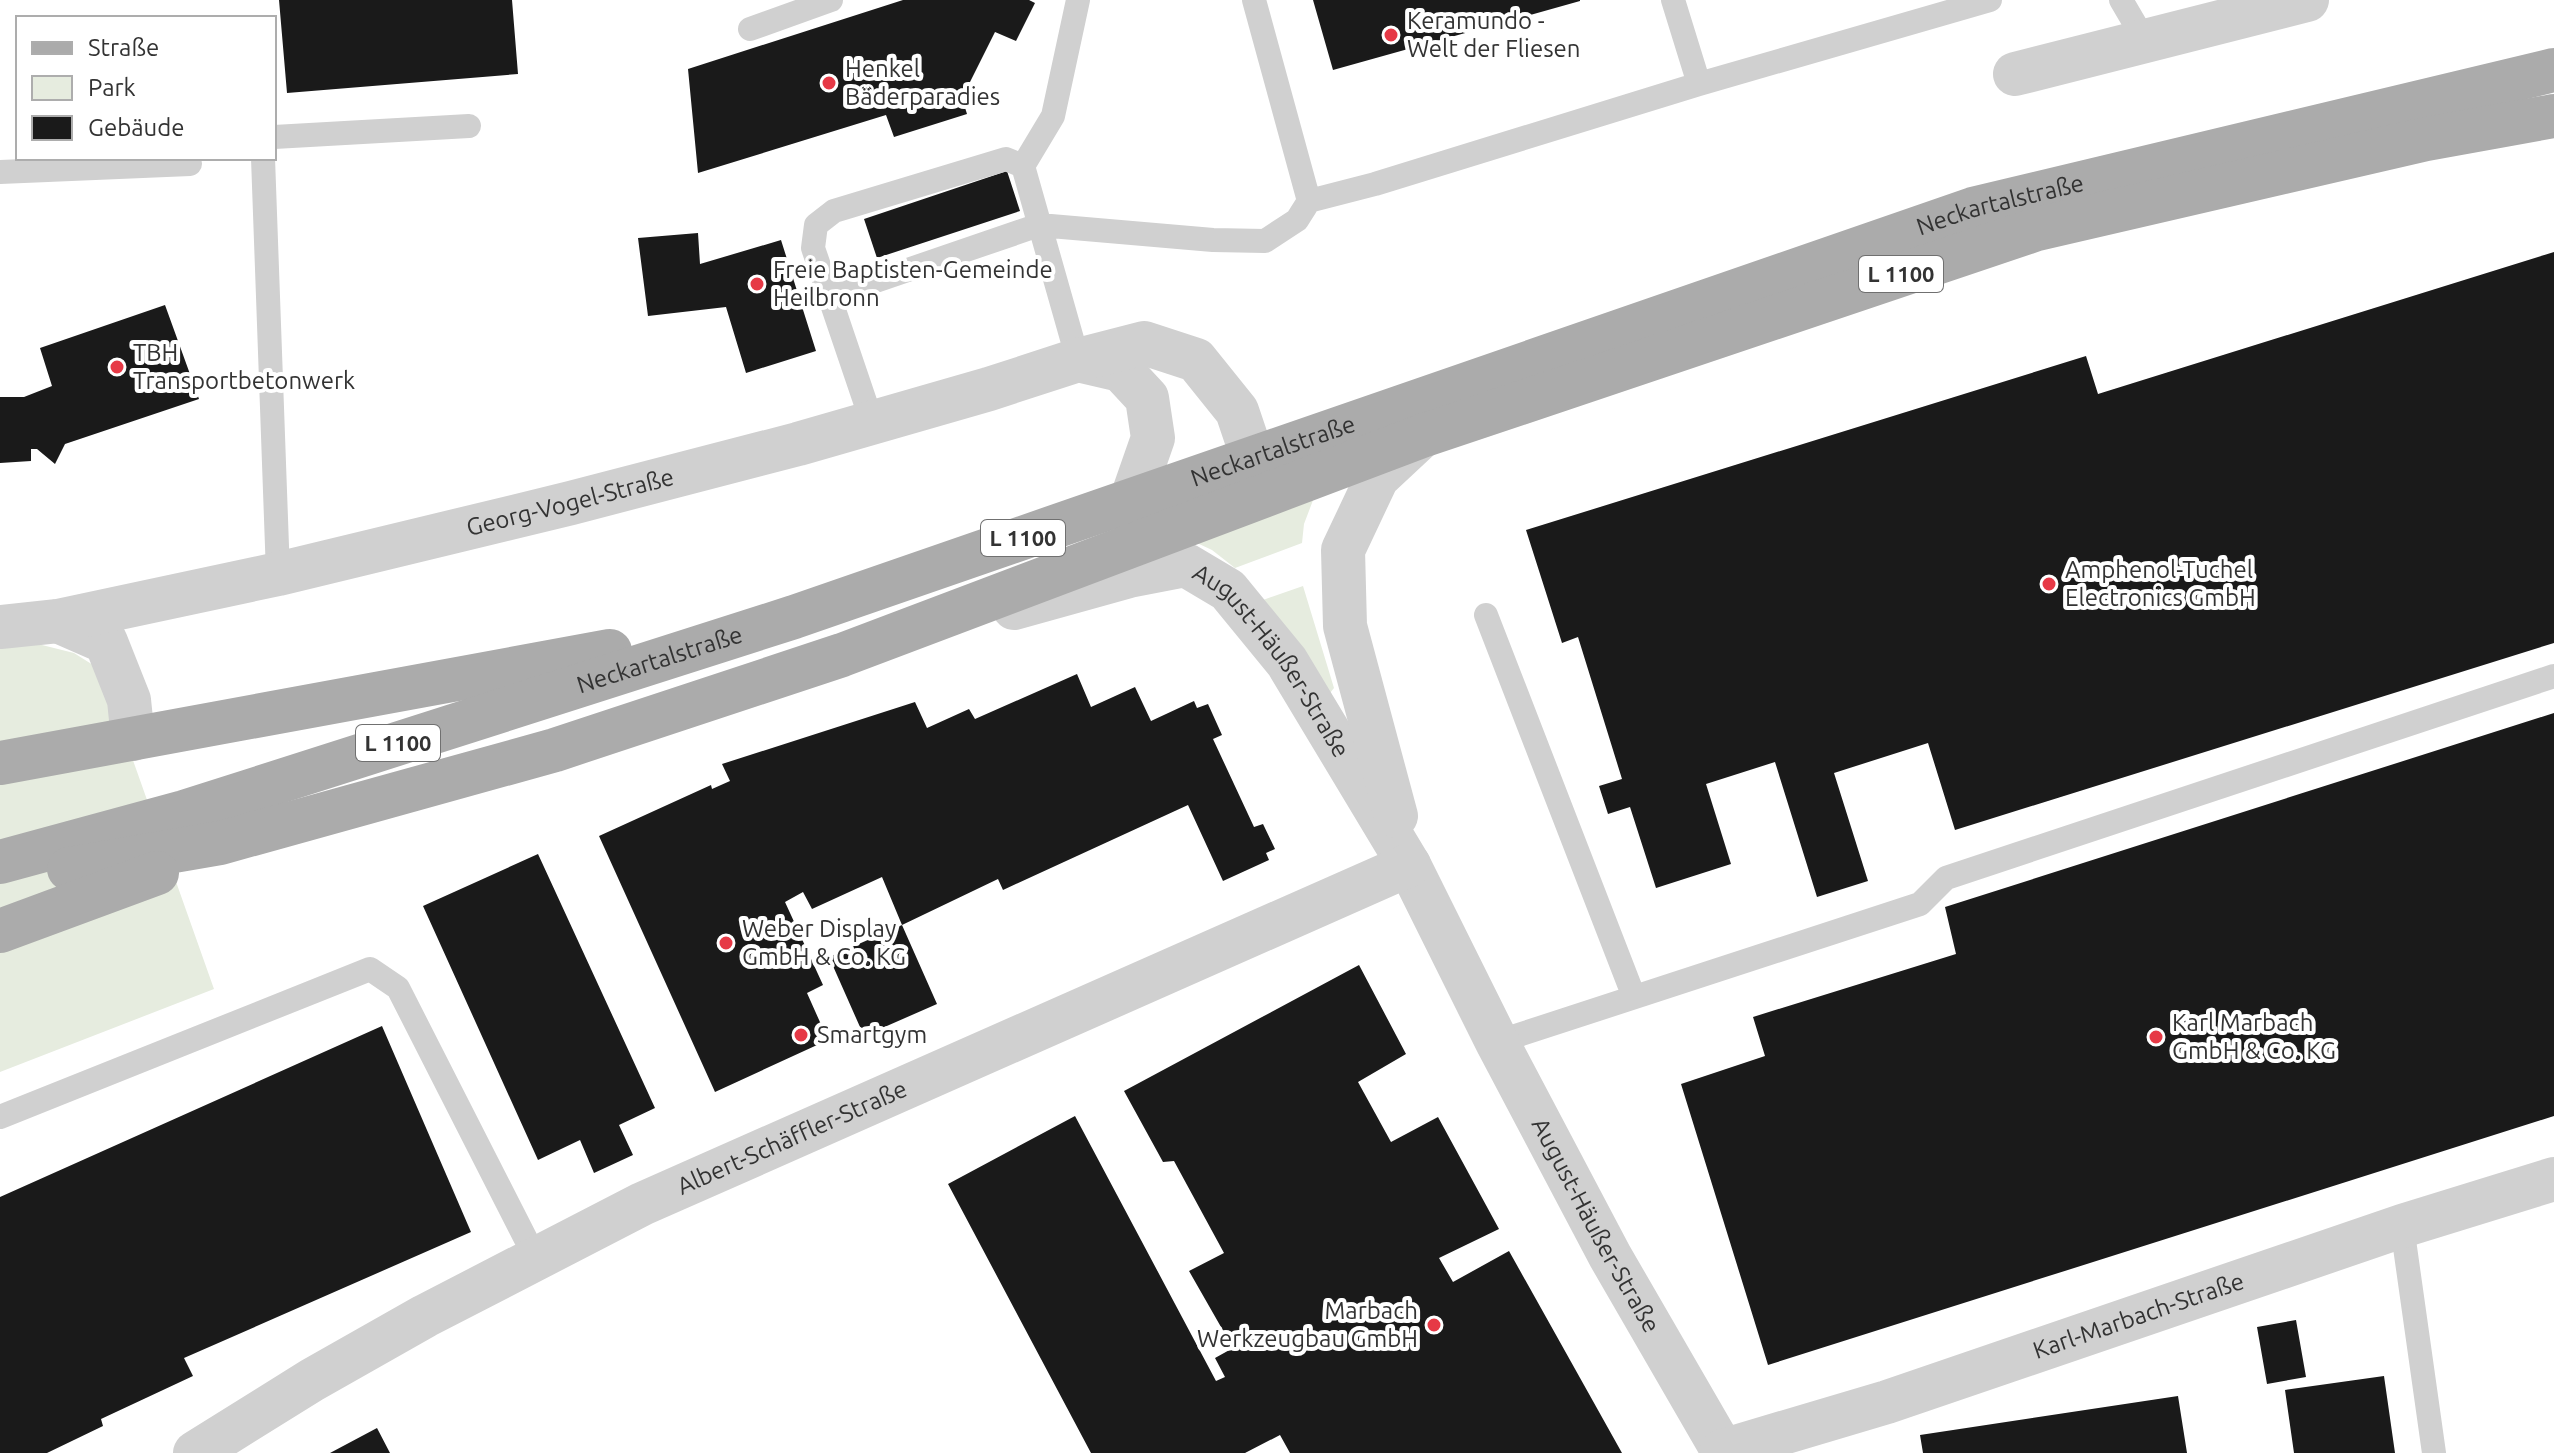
<svg xmlns="http://www.w3.org/2000/svg" width="2554" height="1453" font-family="Ubuntu,sans-serif">
	<style>
		.green { fill: #e6ecdf }
		.building { fill: #1a1a1a }
		.lines { fill: none; stroke-linecap: round; stroke-linejoin: round }
		.lane { stroke: #d0d0d0; stroke-width: 24 }
		.street { stroke: #d0d0d0; stroke-width: 44 }
		.primary { stroke: #ababab; stroke-width: 44 }
		.poi-dot { fill: #e63946; stroke: #fff; stroke-width: 3 }
		.labels { text-anchor: middle; stroke-width: 8; stroke-linejoin: round; paint-order: stroke }
		.shield { fill: #fff; stroke: #707070; stroke-width: 2 }
		.shield-label { font-size: 22px; font-weight: bold; fill: #333 }
		.poi-label { font-size: 24px; fill: #333; stroke: #fff; text-anchor: start }
		.street-label { font-size: 24px; fill: #333; stroke: #fff }
	</style>
	<rect width="100%" height="100%" fill="#fff"/>
	<path class="green" d="M1315 495 1304 524 1302 543 1235 568 1212 550 1197 543Z
		M1303 586 1334 688 1330 693 1263 600Z
		M34 643 74 653 101 670 214 989 0 1072V647Z"/>
	<path class="building" d="M279 0H512L518 74 287 93Z
		M903 0H1029L1035 3 1016 41 995 32 962 98 967 114 894 137 886 115 698 173 688 69Z
		M1313 0H1580V1L1333 70Z
		M1007 171 1020 211 877 258 864 219Z
		M698 233 700 264 781 240 816 351 746 373 726 307 648 316 638 238Z
		M2554 252V643L1955 830 1928 743 1834 773 1868 881 1817 897 1775 762 1706 784 1731 864 1656 888 1630 807 1608 814 1599 786 1622 779 1578 637 1562 643 1526 530 2086 356 2098 394Z
		M165 305 199 399 65 444 55 464 37 449H31V461L0 463V397H24L52 386 40 348Z
		M1077 674 1091 707 1135 687 1151 721 1194 701 1197 708 1208 704 1222 735 1213 739 1254 827 1263 824 1275 849 1266 853 1269 860 1223 881 1188 805 1003 890 998 879 902 925 882 877 812 909 803 892 785 902 823 985 807 993 828 1040 715 1092 599 836 711 785 712 789 730 781 722 764 915 702 927 728 969 709 975 719Z
		M2554 713V1116L1768 1365 1681 1084 1765 1056 1753 1017 1956 954 1945 907Z
		M538 854 655 1108 619 1125 633 1155 594 1173 580 1140 538 1160 423 906Z
		M902 925 937 1004 864 1036 829 957Z
		M1359 965 1406 1054 1358 1082 1391 1142 1438 1117 1499 1229 1439 1258 1453 1282 1509 1251 1622 1453H1290L1280 1435 1245 1453H1091L948 1184 1075 1116 1216 1381 1225 1377 1215 1358 1233 1348 1189 1271 1224 1253 1174 1161 1163 1162 1124 1091Z
		M382 1026 471 1232 184 1358 193 1376 101 1419 103 1426 47 1453H0V1197Z
		M2296 1320 2306 1377 2267 1384 2257 1327Z
		M2384 1376 2395 1453H2294L2285 1390Z
		M2178 1396 2187 1453H1923L1920 1435Z
		M377 1428 390 1453H330Z"/>
	<g class="lines">
		<path class="lane" d="M1673 0 1699 84
			M2121 0 2145 41
			M750 29 831 0
			M274 137 469 126
			M263 158 278 574
			M1023 166 1053 116 1078 0
			M0 172 190 164
			M1309 201 1375 184 1699 84 1990 0
			M829 297 1039 225 1213 240 1265 241 1297 220 1309 201 1254 0
			M872 422 813 248 816 225 834 211 1006 159 1023 166 1078 360
			M1486 615 1634 997
			M1497 1042 1920 904 1946 878 2554 676
			M0 1117 370 969 398 988 536 1259
			M2402 1226 2434 1453"/>
		<g class="street">
			<path d="M2015 74 2307 0"/>
			<path d="M1078 360 1121 370 1147 398 1153 438 1131 501"/>
			<path id="s1" d="M1014 608 1129 576 1186 565 1228 590 1287 662 1409 865 1497 1042 1610 1256 1724 1453"/>
			<path d="M58 621 106 642 129 700 133 739"/>
			<path id="s2" d="M0 627 58 621 278 574 571 503 798 444 989 389 1078 360 1144 343 1196 360 1237 411 1265 494"/>
			<path d="M1396 816 1345 626 1343 550 1377 478 1422 436"/>
			<path id="s3" d="M1722 1451 1887 1402 2402 1226 2554 1179"/>
			<path id="s4" d="M195 1453 312 1380 425 1316 642 1204 1409 865"/>
		</g>
		<g class="primary">
			<path d="M0 763 610 651"/>
			<path id="s5" d="M0 862 184 812 794 617 1973 209 2554 70"/>
			<path d="M69 869 220 843 555 750 842 655 1422 436 2037 229 2426 139 2554 116"/>
			<path d="M0 931 157 873"/>
		</g>
	</g>
	<g class="poi-dot">
		<circle cx="1391" cy="35" r="8"/>
		<circle cx="829" cy="83" r="8"/>
		<circle cx="757" cy="284" r="8"/>
		<circle cx="117" cy="367" r="8"/>
		<circle cx="2049" cy="584" r="8"/>
		<circle cx="726" cy="943" r="8"/>
		<circle cx="801" cy="1035" r="8"/>
		<circle cx="2156" cy="1037" r="8"/>
		<circle cx="1434" cy="1325" r="8"/>
	</g>
	<g class="labels">
		<g class="shield">
			<rect x="1859" y="256" width="84" height="36" rx="6"/>
			<rect x="981" y="520" width="84" height="36" rx="6"/>
			<rect x="356" y="725" width="84" height="36" rx="6"/>
		</g>
		<g class="shield-label">
			<text x="1901" y="282">L 1100</text>
			<text x="1023" y="546">L 1100</text>
			<text x="398" y="751">L 1100</text>
		</g>
		<g class="poi-label">
			<text x="1407" y="29">Keramundo -<tspan x="1407" dy="28">Welt der Fliesen</tspan></text>
			<text x="845" y="77">Henkel<tspan x="845" dy="28">Bäderparadies</tspan></text>
			<text x="773" y="278">Freie Baptisten-Gemeinde<tspan x="773" dy="28">Heilbronn</tspan></text>
			<text x="133" y="361">TBH<tspan x="133" dy="28">Transportbetonwerk</tspan></text>
			<text x="2065" y="578">Amphenol-Tuchel<tspan x="2065" dy="28">Electronics GmbH</tspan></text>
			<text x="742" y="937">Weber Display<tspan x="742" dy="28">GmbH &amp; Co. KG</tspan></text>
			<text x="2172" y="1031">Karl Marbach<tspan x="2172" dy="28">GmbH &amp; Co. KG</tspan></text>
			<text x="817" y="1043">Smartgym</text>
			<text x="1418" y="1319" text-anchor="end">Marbach<tspan x="1418" dy="28">Werkzeugbau GmbH</tspan></text>
		</g>
		<g class="street-label">
			<text dy="8" stroke="none"><textPath href="#s5" startOffset="2106">Neckartalstraße</textPath></text>
			<text dy="8" stroke="none"><textPath href="#s5" startOffset="1338">Neckartalstraße</textPath></text>
			<text dy="8" stroke="none"><textPath href="#s2" startOffset="584">Georg-Vogel-Straße</textPath></text>
			<text dy="8" stroke="none"><textPath href="#s5" startOffset="690">Neckartalstraße</textPath></text>
			<text dy="8" stroke="none"><textPath href="#s1" startOffset="308">August-Häußer-Straße</textPath></text>
			<text dy="8" stroke="none"><textPath href="#s4" startOffset="676">Albert-Schäffler-Straße</textPath></text>
			<text dy="8" stroke="none"><textPath href="#s1" startOffset="962">August-Häußer-Straße</textPath></text>
			<text dy="8" stroke="none"><textPath href="#s3" startOffset="438">Karl-Marbach-Straße</textPath></text>
		</g>
	</g>
	<rect x="16" y="16" width="260" height="144" fill="#ffffff" stroke="#adadad" stroke-width="2"/>
	<rect x="32" y="42" width="40" height="12" fill="#ababab" stroke="#adadad" stroke-width="2"/>
	<text x="88" y="56" font-size="24" fill="#333333">Straße</text>
	<rect x="32" y="76" width="40" height="24" fill="#e6ecdf" stroke="#adadad" stroke-width="2"/>
	<text x="88" y="96" font-size="24" fill="#333333">Park</text>
	<rect x="32" y="116" width="40" height="24" fill="#1a1a1a" stroke="#adadad" stroke-width="2"/>
	<text x="88" y="136" font-size="24" fill="#333333">Gebäude</text>
</svg>
